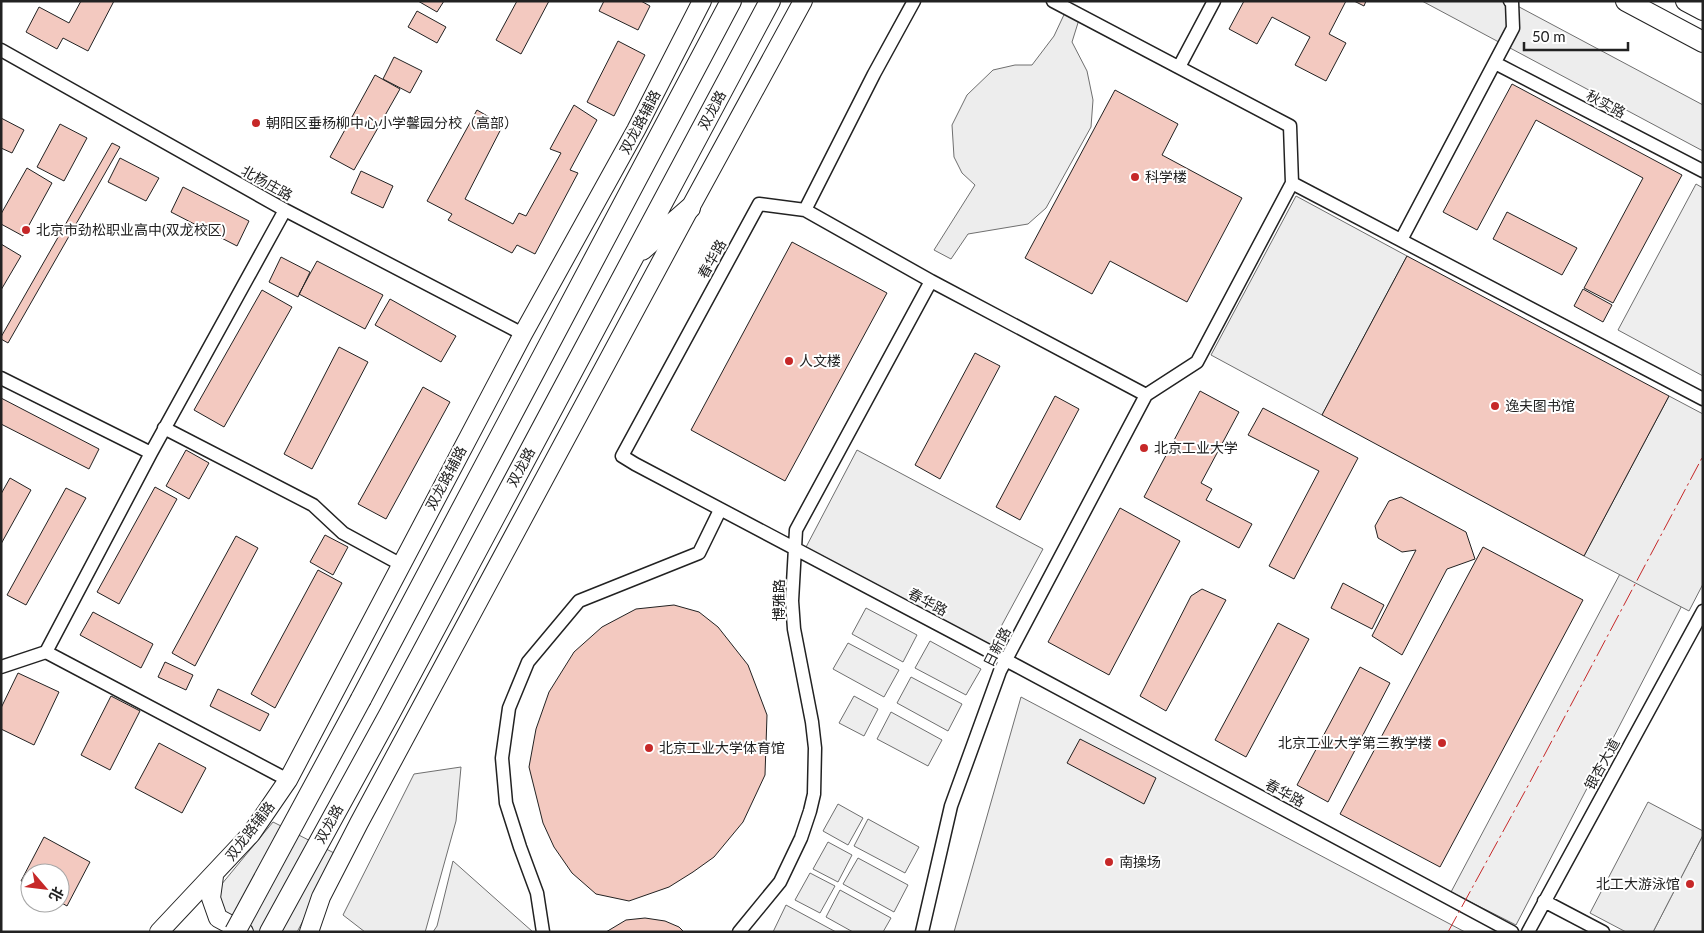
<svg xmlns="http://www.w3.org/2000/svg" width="1704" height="933" font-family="Lato,'Noto Sans SC',sans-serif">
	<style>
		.green { fill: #eee; stroke: #6f6f6f }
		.parking { fill: #ededed; stroke: #6f6f6f }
		.building { fill: #f3c9c0; stroke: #222 }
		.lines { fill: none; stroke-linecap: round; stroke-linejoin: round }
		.street-casing { stroke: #222; stroke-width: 15 }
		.secondary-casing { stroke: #222; stroke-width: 20 }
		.primary-casing { stroke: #222; stroke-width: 22 }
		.street { stroke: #fff; stroke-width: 12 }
		.secondary { stroke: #fff; stroke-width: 18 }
		.primary { stroke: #fff; stroke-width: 20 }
		.primary-bridge-casing { stroke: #222; stroke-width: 22; stroke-linecap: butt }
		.primary-bridge { stroke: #fff; stroke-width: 20 }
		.power { stroke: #c62828; stroke-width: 1; stroke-dasharray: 18 4 2.5 4; stroke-linecap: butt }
		.poi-dot { fill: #c62828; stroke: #fff; stroke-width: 2 }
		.labels { text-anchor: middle; stroke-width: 4; stroke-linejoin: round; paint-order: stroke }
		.street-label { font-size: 14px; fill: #222; stroke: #fff }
		.poi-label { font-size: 14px; fill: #222; stroke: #fff; text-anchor: start }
	</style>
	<rect width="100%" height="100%" fill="#fff"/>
	<path class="green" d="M1696 184 1703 188V376L1618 330Z
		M1646 525 1703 565 1516 925 1451 892Z
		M866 608 917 635 903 662 852 634Z
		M930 641 981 669 966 695 915 668Z
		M848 643 899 670 884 697 833 669Z
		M911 677 962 704 948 731 897 703Z
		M854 696 878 709 864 736 839 723Z
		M1021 697 1465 932H954Z
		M891 712 942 740 928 766 877 739Z
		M838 804 863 818 848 845 823 831Z
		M868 819 919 847 905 873 854 846Z
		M273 822 281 826 232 921 217 906 221 885Z
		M1703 835V932H1653Z
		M828 842 852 855 838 882 813 869Z
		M858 858 908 885 894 912 843 884Z
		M810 873 835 886 820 913 795 900Z
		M840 890 891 918 883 932H853L826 917Z
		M786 905 836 932H773Z"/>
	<path class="parking" d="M1422 1H1508L1703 105V151Z
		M1069 4 1082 10 1072 42 1087 71 1093 100 1091 127 1046 208 1028 224 968 234 951 259 934 250 975 185 962 173 954 157 952 125 967 95 993 70 1015 65H1032L1054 36Z
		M1296 196 1407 256 1322 415 1211 355Z
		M1669 396 1703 414V584L1689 611 1584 556Z
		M857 450 1043 549 990 647 805 549Z
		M461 767 456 821 426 929 425 932H365L343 915 414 774Z
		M1648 802 1703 831V835L1653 932H1626L1590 913Z
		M281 826 338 855 297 932H252L232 921Z
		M453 861 498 901 533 932H433L437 926Z"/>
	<path class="building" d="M81 1H114L88 51 63 38 57 49 26 32 39 7 69 23Z
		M418 1H444L437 12Z
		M517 1H549L521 54 496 40Z
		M604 1H641L650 6 638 30 599 11Z
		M1244 1H1346L1329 34 1346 43 1326 81 1295 65 1310 37 1272 17 1257 44 1229 29Z
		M1354 1H1366L1364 6Z
		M417 11 446 27 437 43 408 27Z
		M618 41 645 55 614 116 587 102Z
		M394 57 422 71 410 93 383 79Z
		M375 75 400 89 354 170 330 157Z
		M1512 84 1682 175 1613 303 1584 288 1643 178 1536 120 1477 230 1443 212Z
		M1115 90 1178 124 1162 155 1242 198 1187 302 1110 261 1092 294 1025 258Z
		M574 105 597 120 570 170 578 173 535 254 517 245 512 253 448 220 452 214 427 201 477 110 503 125 465 199 513 224 519 213 526 216 561 153 550 149Z
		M1 118 24 130 12 153 1 148Z
		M60 124 87 138 64 181 37 167Z
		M112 143 120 147 8 343 1 339V337Z
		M120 158 159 178 146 201 108 182Z
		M27 168 52 183 23 236 1 224V214Z
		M361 171 393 186 383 208 351 193Z
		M183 187 249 221 237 246 171 212Z
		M1507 212 1577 248 1562 275 1493 239Z
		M792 242 887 293 785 481 691 430Z
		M1 244 21 256 1 290Z
		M1407 256 1669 396 1584 556 1322 415Z
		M281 257 310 272 298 297 269 282Z
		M317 261 383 295 365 329 299 294Z
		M1583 289 1612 305 1603 322 1574 306Z
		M262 290 292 307 224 427 194 410Z
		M390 299 456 336 441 362 375 325Z
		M339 347 368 362 312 469 284 454Z
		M975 353 1000 366 940 479 915 465Z
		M423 387 450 402 386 519 358 504Z
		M1200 391 1239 412 1201 483 1212 489 1206 500 1252 524 1239 548 1144 497Z
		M1055 396 1079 409 1020 520 996 507Z
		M1 398 99 449 89 469 1 424Z
		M1263 408 1358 458 1294 579 1269 566 1319 471 1248 435Z
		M186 450 209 463 189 499 166 486Z
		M10 478 31 490 1 544V494Z
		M155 487 177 499 119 604 97 592Z
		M66 488 86 498 26 605 7 595Z
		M1401 497 1466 532 1475 559 1447 569 1402 655 1372 636 1416 550 1402 552 1378 538 1375 526 1389 501Z
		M1120 508 1180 541 1109 675 1048 642Z
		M325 535 348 547 333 575 310 562Z
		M236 536 258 548 195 666 172 653Z
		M1483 547 1583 600 1440 867 1340 814Z
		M318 570 342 583 275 708 251 694Z
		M1343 583 1384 605 1372 629 1331 608Z
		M1202 589 1226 600 1166 711 1140 696 1191 596Z
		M674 605 699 612 718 627 748 665 767 715 765 775 743 822 714 857 693 872 669 887 629 901 596 894 572 873 554 847 543 823 529 767 536 729 549 692 574 652 602 627 636 609Z
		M93 612 153 644 141 668 80 635Z
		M1278 623 1309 639 1246 757 1215 740Z
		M165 662 193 675 186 690 158 677Z
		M1360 667 1390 683 1328 802 1297 785Z
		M18 673 59 692 34 745 1 729V708Z
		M218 689 269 714 260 731 210 706Z
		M111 696 140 711 110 770 81 755Z
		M1080 739 1156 778 1144 804 1067 763Z
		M159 743 206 768 182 813 135 788Z
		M44 837 90 862 67 906 60 902V873H30V886L21 881Z
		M645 918 665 921 679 927 684 932H606L626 920Z"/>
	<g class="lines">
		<defs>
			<path id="street" d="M914 1 874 74 805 210 931 281 1146 395 1197 362 1292 183 1290 126 1053 1
				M1 50 285 210 523 334
				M1495 63 1703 171
				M1179 67 1214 1
				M1292 183 1703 399
				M805 210 759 204 622 456 635 464 1017 666 1512 932
				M1401 240 1513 28 1512 2 1510 1
				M1 378 151 453
				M164 428 313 505 343 533 400 564
				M46 652 288 780
				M1 667 46 652 151 453 285 210
				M1544 901 1603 932
				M543 932 537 893 520 847 506 803 502 758 509 708 528 662 579 601 699 553 720 510
				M739 932 780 882 801 838 810 811 814 794 815 748 812 722 794 629 792 601 796 530 931 281
				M922 932 951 806 1000 671 1146 395
				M1528 932 1703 611"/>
			<path id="secondary" d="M214 876 211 898 218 918 244 932
				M159 932 251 834 288 780 523 334 636 130 702 1
				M309 932 321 897 359 823 690 208 803 1"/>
			<path id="primary" d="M1626 1 1703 42
				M1686 1 1703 10
				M642 250 690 208
				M361 699 731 1
				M270 932 390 713 770 1"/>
		</defs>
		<use href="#street" class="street-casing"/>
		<use href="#secondary" class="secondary-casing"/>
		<use href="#primary" class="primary-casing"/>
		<use href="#street" class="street"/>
		<use href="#secondary" class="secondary"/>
		<use href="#primary" class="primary"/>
		<defs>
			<path id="primary-bridge" d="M235 932 361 699"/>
		</defs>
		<use href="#primary-bridge" class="primary-bridge-casing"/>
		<use href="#primary-bridge" class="primary-bridge"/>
		<path class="power" d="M1448 932 1529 784 1703 456"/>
	</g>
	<g class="poi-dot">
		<circle cx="256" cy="123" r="5"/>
		<circle cx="1135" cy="177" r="5"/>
		<circle cx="26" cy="230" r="5"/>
		<circle cx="789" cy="361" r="5"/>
		<circle cx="1495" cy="406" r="5"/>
		<circle cx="1144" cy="448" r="5"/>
		<circle cx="1442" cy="743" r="5"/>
		<circle cx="649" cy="748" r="5"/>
		<circle cx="1109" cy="862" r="5"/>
		<circle cx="1690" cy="884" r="5"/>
	</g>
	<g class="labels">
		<g class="street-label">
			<text transform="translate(1606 104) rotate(28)" y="5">秋实路</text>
			<text transform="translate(712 110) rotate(-62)" y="5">双龙路</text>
			<text transform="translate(640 122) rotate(-62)" y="5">双龙路辅路</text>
			<text transform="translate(267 183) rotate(29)" y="5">北杨庄路</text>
			<text transform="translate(712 259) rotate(-61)" y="5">春华路</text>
			<text transform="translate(521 467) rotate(-62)" y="5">双龙路</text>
			<text transform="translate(446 478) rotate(-62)" y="5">双龙路辅路</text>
			<text transform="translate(779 600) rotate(-90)" y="5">博雅路</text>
			<text transform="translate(928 602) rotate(28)" y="5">春华路</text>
			<text transform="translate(997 647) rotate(-63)" y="5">日新路</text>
			<text transform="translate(1602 764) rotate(-61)" y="5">银杏大道</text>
			<text transform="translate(1285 793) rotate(28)" y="5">春华路</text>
			<text transform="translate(329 824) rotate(-61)" y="5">双龙路</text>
			<text transform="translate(250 831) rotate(-52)" y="5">双龙路辅路</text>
		</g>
		<g class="poi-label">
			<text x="266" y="128">朝阳区垂杨柳中心小学馨园分校（高部）</text>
			<text x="1145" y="182">科学楼</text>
			<text x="36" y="235">北京市劲松职业高中(双龙校区)</text>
			<text x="799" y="366">人文楼</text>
			<text x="1505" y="411">逸夫图书馆</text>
			<text x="1154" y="453">北京工业大学</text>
			<text x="1432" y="748" text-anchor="end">北京工业大学第三教学楼</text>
			<text x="659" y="753">北京工业大学体育馆</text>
			<text x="1119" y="867">南操场</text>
			<text x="1680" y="889" text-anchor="end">北工大游泳馆</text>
		</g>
	</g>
	<rect width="1704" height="933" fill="none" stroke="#222222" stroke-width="5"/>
	<g transform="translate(45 888) rotate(118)"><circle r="24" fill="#ffffff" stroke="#a7a7a7"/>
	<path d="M0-4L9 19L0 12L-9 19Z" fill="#c62828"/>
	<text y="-8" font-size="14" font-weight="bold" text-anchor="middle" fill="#222222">北</text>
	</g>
	<path d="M1524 42v8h104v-8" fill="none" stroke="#222222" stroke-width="2.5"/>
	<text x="1532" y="42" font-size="15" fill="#222222" stroke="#ffffff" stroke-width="4" paint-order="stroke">50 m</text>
</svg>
